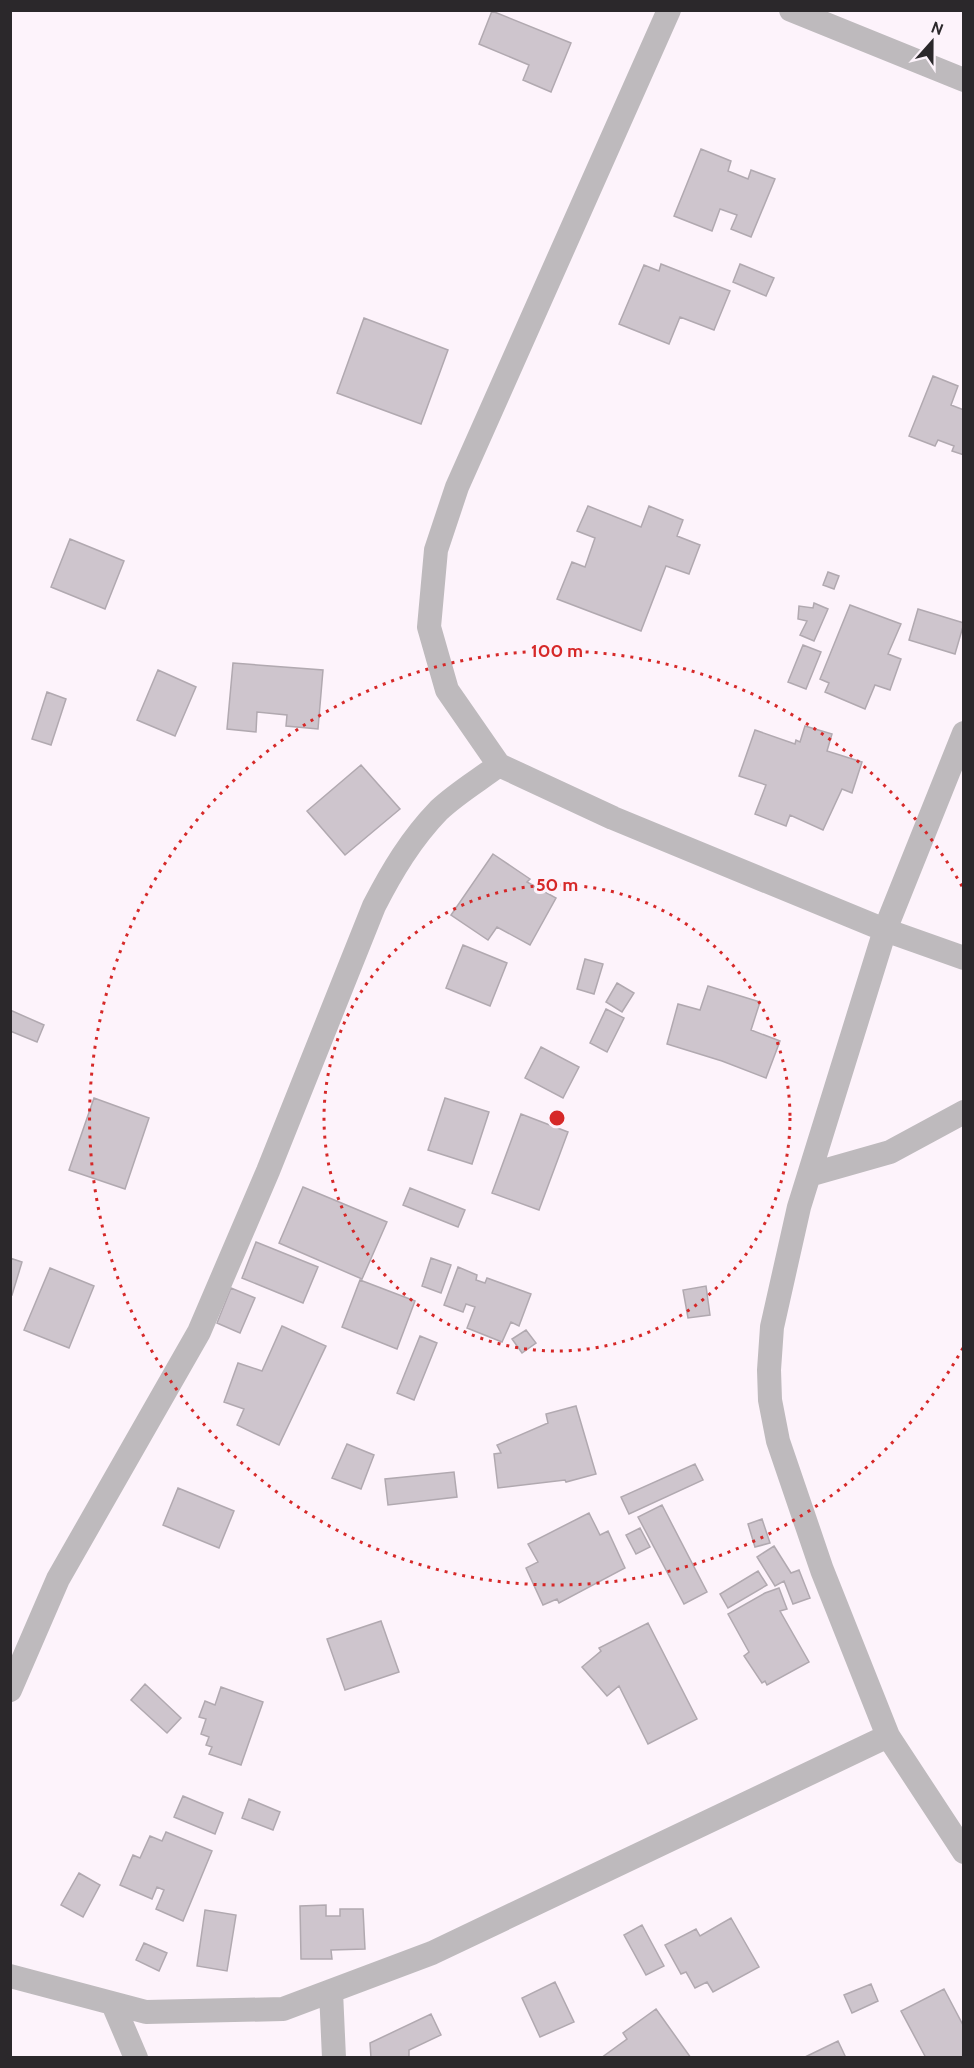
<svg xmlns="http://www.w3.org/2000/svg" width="974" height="2068" font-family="Cabin,sans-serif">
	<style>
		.building { fill: #cec5cd; stroke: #b1a9b0; stroke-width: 1.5 }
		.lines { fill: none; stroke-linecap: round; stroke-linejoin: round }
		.street { stroke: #bebabd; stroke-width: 24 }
		.ring { fill: none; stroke: #d62828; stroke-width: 3; stroke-dasharray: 3 6 }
		.centre { fill: #d62828; stroke: #fdf3fb; stroke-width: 3 }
		.ring-label { font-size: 18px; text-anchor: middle; font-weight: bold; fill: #d62828; stroke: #fdf3fb; stroke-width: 6; stroke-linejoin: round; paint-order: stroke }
	</style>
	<rect width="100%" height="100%" fill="#fdf3fb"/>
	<path class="building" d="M492 11 571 43 551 92 523 80 529 65 479 44Z
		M701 149 731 161 728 171 748 179 751 170 775 179 751 237 731 229 737 215 720 209 712 231 674 216Z
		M661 264 730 291 714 330 680 317 669 344 619 324 644 265 659 271Z
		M740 264 774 278 766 296 733 282Z
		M364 318 448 350 421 424 337 393Z
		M933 376 958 386 951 405 964 410V455L952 451 954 446 938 440 935 446 909 436Z
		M588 506 641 527 649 506 683 520 677 536 700 545 689 574 666 566 641 631 557 599 572 562 585 567 595 538 577 531Z
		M70 539 124 561 105 609 51 587Z
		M828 572 839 576 834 589 823 585Z
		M814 603 828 609 814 641 800 635 807 621 798 619 799 606 813 608Z
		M850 605 901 624 888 654 901 659 890 690 875 685 865 709 825 692 829 683 820 679Z
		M918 609 964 623 955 654 909 640Z
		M803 645 821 652 806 689 788 682Z
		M233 663 323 670 318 729 286 726 287 715 257 712 256 732 227 729Z
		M158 670 196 687 175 736 137 720Z
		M47 692 66 699 51 745 32 739Z
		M805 726 832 734 827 751 862 762 852 793 842 789 823 830 790 815 786 826 755 814 766 785 739 776 755 730 795 744 796 740 800 742Z
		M361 765 400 809 345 855 307 811Z
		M493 854 530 879 527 882 556 898 530 945 497 927 488 940 451 915Z
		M463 945 507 963 490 1006 446 988Z
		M585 959 603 964 594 994 577 989Z
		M617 983 634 993 622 1012 606 1002Z
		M708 986 760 1002 751 1030 780 1041 766 1078 722 1061 667 1044 678 1004 700 1010Z
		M606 1009 624 1018 607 1052 590 1043Z
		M10 1010 44 1025 37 1042 10 1031Z
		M541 1047 579 1067 563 1098 525 1078Z
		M94 1098 149 1118 125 1189 69 1170Z
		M445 1098 489 1112 472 1164 428 1150Z
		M521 1114 568 1132 539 1210 492 1193Z
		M303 1187 387 1222 362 1279 279 1243Z
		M410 1188 465 1210 458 1227 403 1205Z
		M256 1242 318 1267 303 1303 242 1278Z
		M10 1258 22 1262 12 1295 10 1294Z
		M431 1258 451 1265 441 1293 422 1286Z
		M458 1267 477 1275 476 1280 485 1283 487 1278 531 1294 519 1326 511 1322 502 1342 467 1328 475 1307 466 1304 463 1312 444 1305Z
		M50 1268 94 1286 69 1348 24 1330Z
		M360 1280 415 1301 397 1349 342 1327Z
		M706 1286 710 1315 688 1318 683 1290Z
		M231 1288 255 1298 240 1333 217 1323Z
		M282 1326 326 1346 279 1445 237 1425 244 1409 224 1402 238 1363 262 1371Z
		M526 1330 536 1343 522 1353 512 1339Z
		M420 1336 437 1343 414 1400 397 1393Z
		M576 1406 596 1474 566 1482 565 1480 498 1488 494 1454 501 1453 497 1445 548 1423 546 1414Z
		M347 1444 374 1455 361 1489 332 1478Z
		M695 1464 703 1480 629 1514 621 1497Z
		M454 1472 457 1497 388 1505 385 1479Z
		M178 1488 234 1511 219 1548 163 1525Z
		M662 1505 707 1592 684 1604 638 1517Z
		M589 1513 600 1535 608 1531 625 1568 559 1603 557 1599 543 1605 526 1568 538 1562 528 1544Z
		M762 1519 770 1543 755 1547 748 1524Z
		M640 1528 650 1547 636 1554 626 1535Z
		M774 1546 791 1573 799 1570 810 1598 793 1604 784 1581 775 1586 757 1557Z
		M758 1571 767 1585 728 1608 720 1594Z
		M779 1588 787 1609 780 1611 809 1662 767 1685 765 1681 762 1683 744 1656 749 1652 728 1614 765 1593Z
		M381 1621 399 1672 345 1690 327 1639Z
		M648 1623 697 1719 648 1744 619 1686 607 1696 582 1667 601 1651 599 1648Z
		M145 1684 181 1718 167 1733 131 1700Z
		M221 1687 263 1702 241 1765 209 1754 212 1747 206 1745 209 1737 201 1734 206 1719 199 1717 205 1701 215 1705Z
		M183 1796 223 1813 215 1834 174 1817Z
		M249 1799 280 1812 273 1830 242 1818Z
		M166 1832 212 1851 183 1921 156 1909 164 1890 157 1887 152 1899 120 1885 133 1855 140 1858 150 1836 162 1841Z
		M79 1873 100 1885 83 1917 61 1905Z
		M326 1905V1916H340V1909H363L365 1949 331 1950 332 1959H301L300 1906Z
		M205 1910 236 1915 227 1971 197 1966Z
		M731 1918 759 1967 713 1992 707 1982 695 1988 686 1972 681 1974 665 1945 696 1929 700 1936Z
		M642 1925 664 1966 646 1975 624 1935Z
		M144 1943 167 1953 159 1971 136 1960Z
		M555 1982 574 2022 540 2037 522 1998Z
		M871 1984 878 2001 852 2013 844 1995Z
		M944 1989 964 2027V2058H926L901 2011Z
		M656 2009 691 2058H601L627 2039 623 2033Z
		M431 2014 441 2035 409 2050V2058H371L370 2043Z
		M838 2041 846 2058H803Z"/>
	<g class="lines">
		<path class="street" d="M669 10 457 487 436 550 429 627 447 690 499 765 613 818 885 930 964 958
			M791 10 964 80
			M964 733 885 930 799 1207 772 1327 769 1370 770 1400 778 1441 822 1570 888 1736 964 1852
			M809 1175 890 1152 964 1112
			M10 1690 58 1579 199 1332 268 1171 374 906C392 871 411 839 439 810 457 793 479 780 499 765
			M10 1976 146 2012 283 2009 432 1953 888 1736
			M331 1991 334 2058
			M113 2004 136 2058"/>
	</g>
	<g class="ring">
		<circle cx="557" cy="1118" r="233"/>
		<path d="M963 1348A467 467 0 1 1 963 888"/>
	</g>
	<circle cx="557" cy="1118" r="9" class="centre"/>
	<g class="ring-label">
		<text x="557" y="657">100 m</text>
		<text x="557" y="891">50 m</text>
	</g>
	<rect width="974" height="2068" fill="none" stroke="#2b282b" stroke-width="24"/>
	<g transform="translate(932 42) rotate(21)" stroke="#fdf3fb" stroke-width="4.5" paint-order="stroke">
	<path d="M0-4.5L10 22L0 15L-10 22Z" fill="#2b282b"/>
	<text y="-9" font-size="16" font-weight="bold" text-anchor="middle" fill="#2b282b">N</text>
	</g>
</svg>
